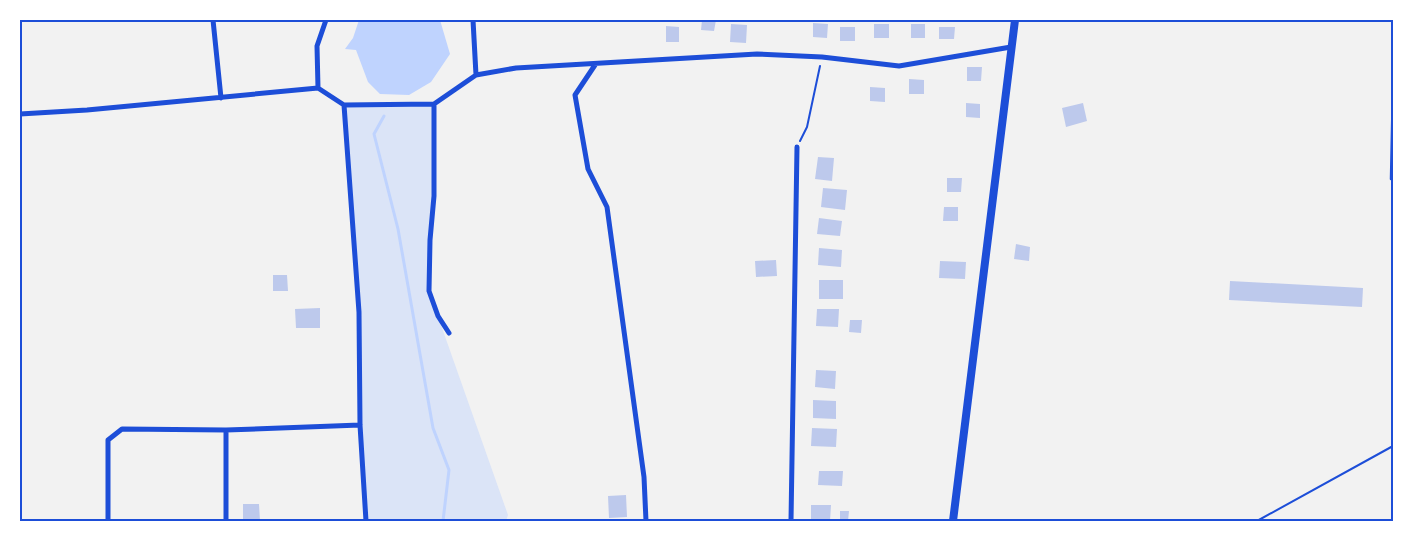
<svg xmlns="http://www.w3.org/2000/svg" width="1413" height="541" font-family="Helvetica,sans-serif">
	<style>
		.green { fill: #dbe4f7 }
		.water { fill: #bfd3fe }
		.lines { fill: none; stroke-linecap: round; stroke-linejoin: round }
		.stream { stroke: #bfd3fe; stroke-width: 3 }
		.building { fill: #bdc9ec }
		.path { stroke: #1d4ed8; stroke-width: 2 }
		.service { stroke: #1d4ed8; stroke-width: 2.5 }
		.minor { stroke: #1d4ed8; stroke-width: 5 }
		.secondary { stroke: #1d4ed8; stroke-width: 8 }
		.neatline { fill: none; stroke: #1d4ed8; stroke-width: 2 }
	</style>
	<rect width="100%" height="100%" fill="#f2f2f2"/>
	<path class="green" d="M434 104 429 291 508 515 506 521H366L360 425 359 312 344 105Z"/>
	<path class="water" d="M359 20H440L450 54 431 82 409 95 380 94 368 82 356 50 345 49 353 38Z"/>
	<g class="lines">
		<path class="stream" d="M384 116 374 134 398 229 433 428 449 470 443 521"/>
	</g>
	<path class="building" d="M702 20H716L714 31 701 30Z
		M813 23 828 24 827 38 813 37Z
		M731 24 747 25 746 43 730 42Z
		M874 24H889V38H874Z
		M911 24H925V38H911Z
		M666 26 679 27V42H666Z
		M840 27H855V41H840Z
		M939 27H955L954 39H939Z
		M967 67H982L981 81H967Z
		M909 79 924 80V94H909Z
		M870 87 885 88V102L870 101Z
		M966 103 980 104V118L966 117Z
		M1083 103 1087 121 1066 127 1062 108Z
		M818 157 834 158 832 181 815 179Z
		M947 178H962L961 192H947Z
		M823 188 847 190 845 210 821 207Z
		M944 207H958V221H943Z
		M819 218 842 221 840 236 817 234Z
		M1016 244 1030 247 1029 261 1014 259Z
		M819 248 842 250 841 267 818 265Z
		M776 260 777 276 756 277 755 261Z
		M940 261 966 262 965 279 939 278Z
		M273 275H287L288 291H273Z
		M819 280H843V299H819Z
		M1230 281 1363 288 1362 307 1229 300Z
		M320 308V328H296L295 309Z
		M817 309H839L838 327 816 326Z
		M850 320H862L861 333 849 332Z
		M816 370 836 371 835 389 815 387Z
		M813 400 836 401V419L813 418Z
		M812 428 837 429 836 447 811 446Z
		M819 471H843L842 486 818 485Z
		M626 495 627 517 609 518 608 496Z
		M243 504H259L260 521H243Z
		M811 505H831L830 521H811Z
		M840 511H849L848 521H840Z"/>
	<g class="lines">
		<path class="path" d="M800 141 807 127 820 66
			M1257 521 1393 446"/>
		<path class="service" d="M1391 179 1393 83"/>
		<path class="minor" d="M213 20 221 98
			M473 20 476 75
			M595 65 575 95 588 169 607 207 644 477 646 521
			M318 88 317 46 326 20
			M434 104V196L430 240 429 291 438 316 449 333
			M344 105 359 312 360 425 366 521
			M20 114 87 110 318 88 344 105 434 104 476 75 516 68 757 54 822 57 899 66 1011 47
			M108 521V440L122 429 226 430 360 425
			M226 521V430
			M791 521 797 147"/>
		<path class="secondary" d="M953 521 1015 20"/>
	</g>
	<rect width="1413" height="541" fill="none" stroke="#ffffff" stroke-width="42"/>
	<rect x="21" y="21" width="1371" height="499" class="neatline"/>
</svg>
